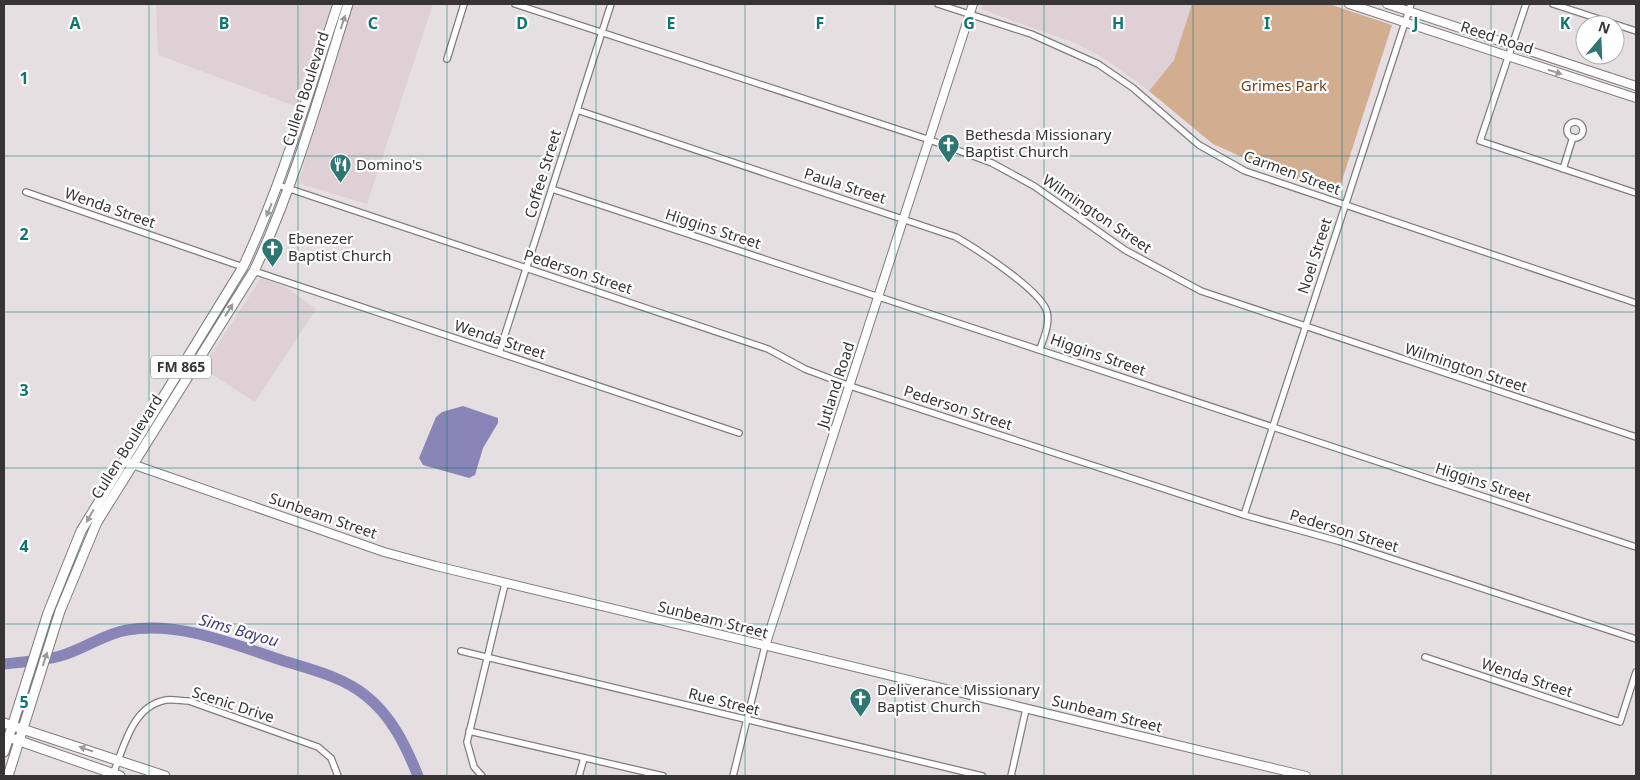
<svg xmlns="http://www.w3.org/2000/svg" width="1640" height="780" font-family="'Noto Sans',sans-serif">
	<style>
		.built { fill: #ded0d5 }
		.green { fill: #d2ad90 }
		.water { fill: #8986b7 }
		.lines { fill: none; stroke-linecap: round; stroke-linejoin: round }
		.river { stroke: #8986b7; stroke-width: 11 }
		.minor-casing { stroke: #817c7e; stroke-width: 8 }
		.tertiary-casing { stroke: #817c7e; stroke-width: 10 }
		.primary-casing { stroke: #817c7e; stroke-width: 11 }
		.minor { stroke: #fff; stroke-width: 5.5 }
		.tertiary { stroke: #fff; stroke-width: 8 }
		.primary { stroke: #fff; stroke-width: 9 }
		.oneway { fill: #9a9a9a }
		.grid { fill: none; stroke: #0f766e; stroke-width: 1; stroke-opacity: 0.55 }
		.labels { text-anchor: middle; stroke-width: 4.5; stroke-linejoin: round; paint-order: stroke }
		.shield { fill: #fff; stroke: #727172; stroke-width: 1 }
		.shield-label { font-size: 14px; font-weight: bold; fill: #363435 }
		.street-label { font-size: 15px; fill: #363435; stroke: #fff }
		.park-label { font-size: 15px; fill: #6e411a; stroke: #fff }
		.poi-label { font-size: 15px; fill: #363435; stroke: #fff; text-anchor: start }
		.water-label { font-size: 16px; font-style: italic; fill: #463d7c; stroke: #fff }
		.grid-label { font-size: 16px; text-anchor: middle; font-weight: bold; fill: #0f766e; stroke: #fff; stroke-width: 4.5; stroke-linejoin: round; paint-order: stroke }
	</style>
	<rect width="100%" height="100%" fill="#e6dfe2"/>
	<path class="built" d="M156 4H433L367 204 298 183 318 118 298 107 158 55Z
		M983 4H1192L1174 60 1149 91 1107 60 1075 43 981 9Z
		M261 278 287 288 316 309 255 402 202 368Z"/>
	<path class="green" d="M1192 4H1329L1392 25 1338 193 1283 175 1213 144 1149 91 1174 60Z"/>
	<path class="water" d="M463 406 498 418V423L483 448 475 475 469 478 423 465 419 458 436 417 442 412Z"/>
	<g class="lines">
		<path class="river" d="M4 664C22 662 42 661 60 656 83 650 103 634 127 630 179 621 233 644 281 660 309 669 341 676 365 695 391 715 406 746 418 776"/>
		<defs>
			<path id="minor" d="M515 4 930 140 992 163 1034 186 1125 250 1201 291 1636 437
				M938 4 1031 34 1098 64 1133 88 1199 145 1245 171 1636 303
				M1526 4 1480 141 1636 193
				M1553 4 1636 31
				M447 59 464 4
				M577 110 956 237C975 248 1042 291 1047 312 1050 324 1044 337 1040 349
				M1567 130a8 8 0 1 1 16 0a8 8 0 1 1-16 0Z
				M1563 169 1573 137
				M278 185 768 349 805 369 850 386 1244 515 1338 541 1636 639
				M552 189 1636 547
				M26 192 243 267
				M254 271 739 433
				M499 353 611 4
				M1244 515 1411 4
				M461 651 982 776
				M1425 657 1620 722 1636 672
				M469 731 663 776
				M113 774C124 747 132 706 166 700 173 699 182 701 189 701L318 747 331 758 338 776
				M482 776 474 767 467 742 505 584
				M579 776 584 758
				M733 776 765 646
				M1011 776 1026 709"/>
			<path id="tertiary" d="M1349 4 1636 98
				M1387 4 1636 86
				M129 463 384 552 436 566 1306 776
				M765 646 973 4"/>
			<path id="primary" d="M4 723 165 776
				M14 739 120 776
				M4 752 48 613 81 531 243 267C283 182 308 93 338 4
				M8 776 60 611 97 522 254 271C294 186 320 93 348 4"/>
		</defs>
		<use href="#minor" class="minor-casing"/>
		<use href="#tertiary" class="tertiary-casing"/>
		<use href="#primary" class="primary-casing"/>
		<use href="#minor" class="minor"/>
		<use href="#tertiary" class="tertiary"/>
		<use href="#primary" class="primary"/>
	</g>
	<defs><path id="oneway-solid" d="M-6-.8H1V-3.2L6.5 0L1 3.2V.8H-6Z" transform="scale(1.25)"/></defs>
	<g class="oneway">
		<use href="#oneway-solid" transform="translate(343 22) rotate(-72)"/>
		<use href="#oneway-solid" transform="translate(1555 72) rotate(18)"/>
		<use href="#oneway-solid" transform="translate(269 210) rotate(112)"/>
		<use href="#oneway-solid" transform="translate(229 310) rotate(-58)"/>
		<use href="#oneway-solid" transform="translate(90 516) rotate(119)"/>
		<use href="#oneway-solid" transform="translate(45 659) rotate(-72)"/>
		<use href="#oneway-solid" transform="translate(86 749) rotate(-161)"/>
	</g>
	<path class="grid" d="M149 4V776M298 4V776M447 4V776M596 4V776M745 4V776M895 4V776M1044 4V776M1193 4V776M1342 4V776M1491 4V776M4 156H1636M4 312H1636M4 468H1636M4 624H1636"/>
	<defs>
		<symbol id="church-pin" viewBox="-11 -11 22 30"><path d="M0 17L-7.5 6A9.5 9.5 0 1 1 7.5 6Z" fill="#2d7671" stroke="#fff"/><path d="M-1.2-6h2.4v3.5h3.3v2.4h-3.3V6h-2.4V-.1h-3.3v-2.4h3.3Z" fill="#fff"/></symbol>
		<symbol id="restaurant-pin" viewBox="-11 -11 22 30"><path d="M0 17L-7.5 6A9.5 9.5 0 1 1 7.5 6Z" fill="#2d7671" stroke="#fff"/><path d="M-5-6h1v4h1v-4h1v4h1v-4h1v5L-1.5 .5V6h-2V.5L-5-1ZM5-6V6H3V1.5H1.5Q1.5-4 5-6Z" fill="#fff"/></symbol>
	</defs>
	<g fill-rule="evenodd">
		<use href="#church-pin" x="936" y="132" width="25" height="34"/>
		<use href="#restaurant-pin" x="328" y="152" width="25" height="34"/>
		<use href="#church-pin" x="260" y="236" width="25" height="34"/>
		<use href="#church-pin" x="848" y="686" width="25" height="34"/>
	</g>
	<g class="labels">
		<rect class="shield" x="151" y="355.5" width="60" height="23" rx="4"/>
		<g class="shield-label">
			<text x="181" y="372">FM 865</text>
		</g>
		<g class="street-label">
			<text transform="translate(1497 38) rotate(18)" y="5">Reed Road</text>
			<text transform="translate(306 89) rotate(-72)" y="5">Cullen Boulevard</text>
			<text transform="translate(1292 173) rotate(20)" y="5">Carmen Street</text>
			<text transform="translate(543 174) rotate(-73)" y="5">Coffee Street</text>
			<text transform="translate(845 186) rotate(18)" y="5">Paula Street</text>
			<text transform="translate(110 208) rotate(19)" y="5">Wenda Street</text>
			<text transform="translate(1097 214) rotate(34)" y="5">Wilmington Street</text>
			<text transform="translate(713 229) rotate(18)" y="5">Higgins Street</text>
			<text transform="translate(1315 256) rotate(-72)" y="5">Noel Street</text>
			<text transform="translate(578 272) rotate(18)" y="5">Pederson Street</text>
			<text transform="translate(500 340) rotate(18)" y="5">Wenda Street</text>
			<text transform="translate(1098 355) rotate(19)" y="5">Higgins Street</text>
			<text transform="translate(1466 368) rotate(18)" y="5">Wilmington Street</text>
			<text transform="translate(836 385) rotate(-72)" y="5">Jutland Road</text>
			<text transform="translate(958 408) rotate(18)" y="5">Pederson Street</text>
			<text transform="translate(127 447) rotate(-58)" y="5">Cullen Boulevard</text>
			<text transform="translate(1483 483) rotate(18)" y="5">Higgins Street</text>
			<text transform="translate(323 516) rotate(19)" y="5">Sunbeam Street</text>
			<text transform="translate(1344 531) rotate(17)" y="5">Pederson Street</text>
			<text transform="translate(713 620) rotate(14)" y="5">Sunbeam Street</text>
			<text transform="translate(1527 678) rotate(18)" y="5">Wenda Street</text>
			<text transform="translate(724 702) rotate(14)" y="5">Rue Street</text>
			<text transform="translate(233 705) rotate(18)" y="5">Scenic Drive</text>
			<text transform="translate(1107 714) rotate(14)" y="5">Sunbeam Street</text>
		</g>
		<g class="park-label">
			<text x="1284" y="91">Grimes Park</text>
		</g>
		<g class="poi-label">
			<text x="965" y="140">Bethesda Missionary<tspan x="965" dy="17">Baptist Church</tspan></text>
			<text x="356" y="170">Domino's</text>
			<text x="288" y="244">Ebenezer<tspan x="288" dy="17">Baptist Church</tspan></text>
			<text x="877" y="695">Deliverance Missionary<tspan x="877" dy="17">Baptist Church</tspan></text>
		</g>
		<g class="water-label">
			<text transform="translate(239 630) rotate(16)" y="6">Sims Bayou</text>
		</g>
	</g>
	<g class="grid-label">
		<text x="75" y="29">A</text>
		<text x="224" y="29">B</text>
		<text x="373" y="29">C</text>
		<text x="522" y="29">D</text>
		<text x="671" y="29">E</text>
		<text x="820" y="29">F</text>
		<text x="969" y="29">G</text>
		<text x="1118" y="29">H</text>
		<text x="1267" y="29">I</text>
		<text x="1416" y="29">J</text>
		<text x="1565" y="29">K</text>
		<text x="24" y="84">1</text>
		<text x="24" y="240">2</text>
		<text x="24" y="396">3</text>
		<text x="24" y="552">4</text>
		<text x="24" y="708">5</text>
	</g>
	<rect width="1640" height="780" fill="none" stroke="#363435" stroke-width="10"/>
	<g transform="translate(1600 40) rotate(19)"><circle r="24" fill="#ffffff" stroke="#afaeae"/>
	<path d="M0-4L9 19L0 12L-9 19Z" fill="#2d7671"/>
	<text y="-8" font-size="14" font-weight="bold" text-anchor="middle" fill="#363435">N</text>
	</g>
</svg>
